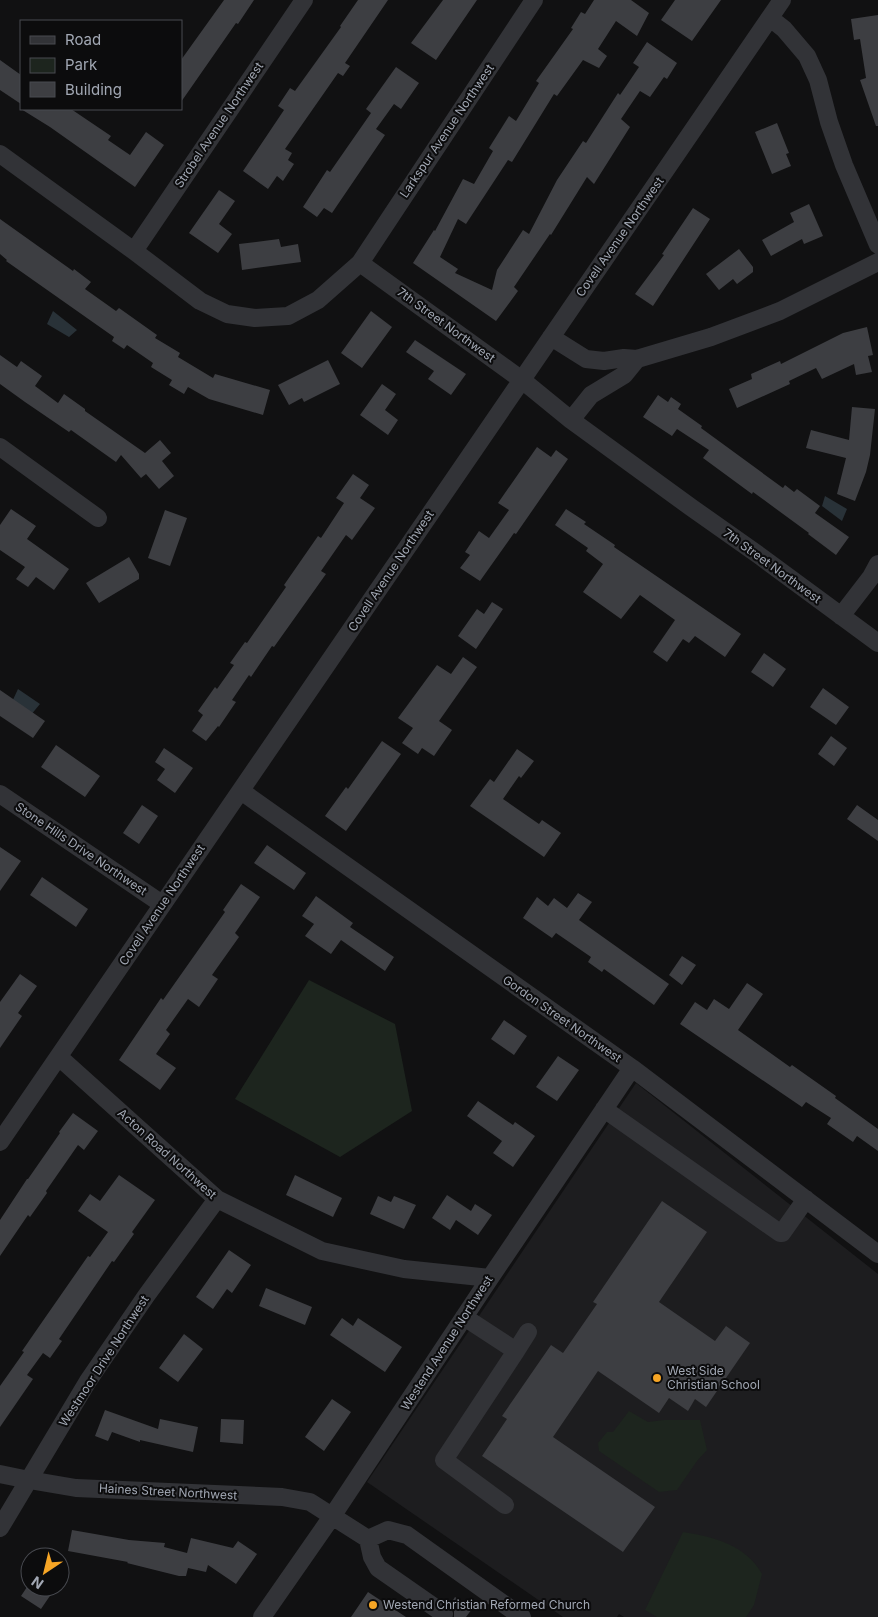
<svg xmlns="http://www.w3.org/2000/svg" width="878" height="1617" font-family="Inter,sans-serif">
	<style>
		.built { fill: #1d1d1f }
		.green { fill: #1d251e }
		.water { fill: #293238 }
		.building { fill: #3d3e42 }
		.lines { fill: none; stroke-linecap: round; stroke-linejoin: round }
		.minor { stroke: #323337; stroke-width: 18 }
		.poi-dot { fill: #f6a525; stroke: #0c0c0d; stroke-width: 2 }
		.labels { text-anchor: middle; stroke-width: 4; stroke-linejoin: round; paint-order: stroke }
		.street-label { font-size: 12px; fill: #a2a8b4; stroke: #0c0c0d }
		.poi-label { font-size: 12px; fill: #a2a8b4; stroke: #0c0c0d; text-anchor: start }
	</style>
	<rect width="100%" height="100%" fill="#111112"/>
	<path class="built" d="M636 1083 878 1274V1617H624L619 1614 617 1617H563L367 1482Z"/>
	<path class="green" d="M309 980 395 1024 412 1111 340 1157 235 1099Z
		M629 1411 648 1422 664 1420H700L707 1450 697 1461 677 1490 659 1492 599 1451 598 1443 607 1432H613Z
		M683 1532C714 1537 746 1545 762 1574L754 1605 746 1617H657L645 1610Z"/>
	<path class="water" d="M53 311 77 330 69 337 47 324Z
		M825 496 847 509 842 521 822 506Z
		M18 689 40 704 30 716 11 704Z"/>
	<path class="building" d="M224 0H254L238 24 236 23 181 102V60Z
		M358 0H388L345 63 350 66 343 76 338 73 285 149 292 153 288 160 294 164 283 181 277 176 268 189 243 171 284 110 278 106 290 88 295 91 341 27 340 26Z
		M443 0H477L436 60 411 43Z
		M594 0H631L649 13 637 36 616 21 598 49 607 56 599 68 583 60 557 96 554 94 512 162 508 160 466 224 458 219 440 257 458 269 455 273 492 290 497 270 523 230 529 234 557 180 583 141 586 143 618 93 620 95 639 67 633 63 647 42 677 63 667 79 664 77 650 97 640 91 621 119 630 127 594 184 587 177 551 235 550 234 514 287 518 291 496 321 413 263 434 230 435 231 463 179 474 184 493 151 489 148 509 116 516 121 539 83 536 81 573 29 571 28 581 12 585 14Z
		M675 0H721L692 41 661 20Z
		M878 15V126H876L860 80 866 78 860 39 854 40 851 19Z
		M0 60 21 75V104L0 90Z
		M396 67 419 83 401 109 394 104 376 129 385 135 332 213 324 208 317 217 303 207 327 170 330 172 371 113 366 109Z
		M21 109H71L111 136 108 140 130 155 146 132 164 145 135 187 50 127Z
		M777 123 789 153 786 154 791 166 772 174 755 132Z
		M219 190 235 201 219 224 232 234 218 253 189 233Z
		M809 204 823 236 804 244 802 239 771 256 762 240 794 222 790 213Z
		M693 208 710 219 653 306 635 294 664 255 662 254Z
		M0 219 73 271 74 269 91 282 85 289 116 311 119 308 157 335 155 338 180 353 178 357 213 378 215 374 270 390 263 415 209 399 188 387 184 394 169 385 172 380 151 367 153 363 127 345 124 349 112 341 114 337 6 261 7 260 0 254Z
		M279 239 281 247 298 244 301 262 242 270 239 244Z
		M739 249 753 267V272L737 284 733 279 719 290 706 274Z
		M371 311 392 327 362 368 341 353Z
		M867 327 873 355 868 356 872 372 856 375 854 364 822 379 816 368 789 381 790 384 737 408 729 389 752 379 751 374 780 361 781 364 843 333Z
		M415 340 466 374 451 395 428 379 434 371 406 352Z
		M0 355 17 367 21 361 42 376 35 386 58 403 64 394 85 409V411L145 453 160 440 171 453 162 461 174 476 159 489 146 474 141 478 121 455 116 462 71 430 69 432 25 402 0 384Z
		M328 360 340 384 304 402 302 398 289 405 278 385Z
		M382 384 396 394 385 410 398 420 388 435 360 415Z
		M658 395 668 402 671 397 681 404 678 409 702 426 701 428 783 488 785 485 794 492 797 489 820 506 815 513 849 537 836 555 808 534 809 533 753 492 752 494 703 458 709 450 677 429 672 436 643 417Z
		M852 407 875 409 870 455 866 472 855 501 837 494 846 458 806 448 811 430 849 440Z
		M537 447 551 457 556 450 568 459 516 534 514 533 480 581 460 568 470 555 465 552 479 531 489 538 509 510 498 503Z
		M353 474 369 485 360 498 375 508 352 540 346 535 321 571 326 574 274 647 272 646 251 677 249 675 232 700 236 702 219 727 218 726 206 741 192 731 203 715 198 711 215 687 217 689 234 665 230 663 245 642 247 643 286 587 284 585 318 536 321 538 344 503 336 498Z
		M11 509 36 526 27 539 69 569 54 590 36 577 28 587 16 579 25 567 0 550V525Z
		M566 509 586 522 584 524 615 545 614 547 741 634 725 657 695 636 689 643 683 639 667 662 653 652 675 620 640 595 621 619 583 592 603 564 586 551 588 548 555 525Z
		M165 510 187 518 170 566 148 558Z
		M129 557 139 574V579L99 603 86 583Z
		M492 602 503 609 476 649 458 636 477 609 484 614Z
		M764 653 786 669 773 687 751 672Z
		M463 657 477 667 439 721 452 730 434 756 422 748 418 754 402 743 413 728 398 718 437 665 451 674Z
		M823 688 849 707 836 725 810 707Z
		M0 690 45 721 33 738 0 716Z
		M831 736 847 748 834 766 818 754Z
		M382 741 401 754 346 831 325 816 346 787 348 789Z
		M56 745 100 776 85 797 41 767Z
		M164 748 193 768 175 793 157 780 165 769 155 762Z
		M517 749 534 761 521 778 519 776 503 799 539 824 542 820 561 833 544 857 470 806 490 779 494 782Z
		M142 805 158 816 139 844 123 833Z
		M857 805 878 820V841L847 819Z
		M267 845 306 873 294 890 254 863Z
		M0 847 21 861 0 891Z
		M42 877 88 909 76 927 30 895Z
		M241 884 260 897 235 933 239 937 212 975 218 979 199 1007 188 999 166 1030 170 1034 156 1054 176 1068 160 1090 119 1060 161 998 163 1000 225 912 223 910Z
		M578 893 592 902 579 920 669 984 654 1005 604 969 602 972 588 962 591 957 556 933 552 938 523 918 537 897 548 906 554 898 567 908Z
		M316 896 353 923 350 927 394 957 385 971 341 940 331 954 305 936 314 924 302 916Z
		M682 956 696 965 682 985 669 975Z
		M20 974 37 986 18 1013 22 1016 0 1048V1002Z
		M747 983 763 994 738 1030 790 1067 792 1065 836 1096 835 1098 878 1129V1151L857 1136 853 1142 827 1124 831 1118 806 1102 802 1107 680 1024 695 1002 707 1010 714 999 729 1009Z
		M504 1020 527 1036 514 1055 491 1039Z
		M558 1056 579 1070 557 1101 536 1087Z
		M478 1101 513 1125 515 1122 535 1136 513 1167 493 1153 502 1141 467 1116Z
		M73 1113 98 1131 84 1150 78 1145 46 1191 47 1193 30 1217 28 1215 0 1256V1220L27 1179H28L60 1133 59 1132Z
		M119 1175 155 1200 132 1232 134 1234 114 1262 112 1261 59 1339 62 1341 50 1358 43 1353 27 1375 33 1379 0 1427V1386L24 1352 22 1351 40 1325 88 1256 90 1257 108 1232 78 1211 90 1194 100 1201Z
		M295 1175 342 1198 333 1217 286 1195Z
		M447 1195 471 1211 475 1204 492 1215 478 1235 456 1220 450 1230 432 1218Z
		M378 1196 391 1202 394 1196 416 1205 404 1229 370 1214Z
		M662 1201 707 1232 659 1302 715 1341 726 1326 750 1343 706 1407 695 1399 688 1411 669 1398 659 1413 598 1371 553 1437 655 1507 623 1552 482 1456 507 1419 502 1416 551 1345 563 1353 597 1304 593 1302Z
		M229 1250 251 1265 232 1293 227 1289 213 1309 196 1297Z
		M266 1288 312 1307 305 1325 259 1306Z
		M342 1318 353 1326 358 1318 402 1347 385 1372 330 1335Z
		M184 1334 203 1349 178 1382 159 1368Z
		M332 1399 351 1412 324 1451 305 1437Z
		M105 1410 158 1429 160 1419 198 1427 193 1452 140 1440V1442L112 1432 108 1441 95 1436Z
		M221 1419 244 1420 243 1444 220 1442Z
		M72 1530 129 1540 165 1543 164 1547 187 1553 191 1538 233 1548 238 1541 257 1554 236 1584 208 1565 206 1572 188 1568 186 1576H179L127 1563 128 1562 68 1551Z
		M27 1587H56L41 1609 21 1596Z
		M368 1592 374 1596 406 1617H351Z
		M455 1597 472 1609 466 1617H454V1610L450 1605Z"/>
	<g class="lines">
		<path class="minor" d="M770 18 784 29 807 56 818 80 829 122 844 165 878 245
			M0 154 134 251 200 301 227 314 255 318 288 316 318 300 360 263 534 0
			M134 251 304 0
			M360 263 522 380 571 420 692 508 760 556 878 643
			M551 337 586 359 604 361 624 358 637 359 711 337 780 311 878 262
			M571 420 591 395 624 375 637 359
			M0 447 98 518
			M841 616 871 577 878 564
			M241 791 632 1068 878 1254
			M0 794 162 904
			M59 1057 217 1199 322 1251 404 1269 490 1278
			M604 1109 780 1233H782L806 1199
			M0 1142 782 0
			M464 1317 516 1351 444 1460 505 1505
			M516 1351 528 1332
			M0 1474 29 1480 76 1488 282 1497 310 1502 368 1539 388 1530 407 1535 522 1617
			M0 1528 88 1381 146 1296 217 1199
			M368 1539 372 1557 378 1568 444 1614
			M262 1617 333 1515 488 1281 632 1068"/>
	</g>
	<g class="poi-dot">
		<circle cx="657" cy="1378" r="5"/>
		<circle cx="373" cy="1605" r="5"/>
	</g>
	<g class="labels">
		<g class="street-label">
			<text transform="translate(219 125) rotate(-56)" y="4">Strobel Avenue Northwest</text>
			<text transform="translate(447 131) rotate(-56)" y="4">Larkspur Avenue Northwest</text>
			<text transform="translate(620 237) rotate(-55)" y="4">Covell Avenue Northwest</text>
			<text transform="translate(446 325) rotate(36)" y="4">7th Street Northwest</text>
			<text transform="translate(772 566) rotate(36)" y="4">7th Street Northwest</text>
			<text transform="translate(391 571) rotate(-56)" y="4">Covell Avenue Northwest</text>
			<text transform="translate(81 849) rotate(34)" y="4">Stone Hills Drive Northwest</text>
			<text transform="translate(162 905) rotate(-56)" y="4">Covell Avenue Northwest</text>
			<text transform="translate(562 1019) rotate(35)" y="4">Gordon Street Northwest</text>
			<text transform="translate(167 1154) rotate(42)" y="4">Acton Road Northwest</text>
			<text transform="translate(447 1343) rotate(-57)" y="4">Westend Avenue Northwest</text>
			<text transform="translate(104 1361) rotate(-57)" y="4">Westmoor Drive Northwest</text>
			<text transform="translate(168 1492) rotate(3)" y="4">Haines Street Northwest</text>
		</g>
		<g class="poi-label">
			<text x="667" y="1375">West Side<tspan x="667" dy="14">Christian School</tspan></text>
			<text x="383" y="1609">Westend Christian Reformed Church</text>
		</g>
	</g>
	<rect x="20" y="20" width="162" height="90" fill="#0c0c0d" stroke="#484a50"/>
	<rect x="30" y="36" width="25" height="8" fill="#323337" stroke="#484a50"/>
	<text x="65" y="45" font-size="15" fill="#a2a8b4">Road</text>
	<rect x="30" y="58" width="25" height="15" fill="#1d251e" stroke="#484a50"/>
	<text x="65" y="70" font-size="15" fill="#a2a8b4">Park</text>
	<rect x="30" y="82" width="25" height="15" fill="#3d3e42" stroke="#484a50"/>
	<text x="65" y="95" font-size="15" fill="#a2a8b4">Building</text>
	<g transform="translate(45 1572) rotate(215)"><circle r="24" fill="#0c0c0d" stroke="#484a50"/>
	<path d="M0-4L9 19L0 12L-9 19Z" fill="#f6a525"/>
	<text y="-8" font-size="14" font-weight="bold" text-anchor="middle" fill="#a2a8b4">N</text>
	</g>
</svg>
